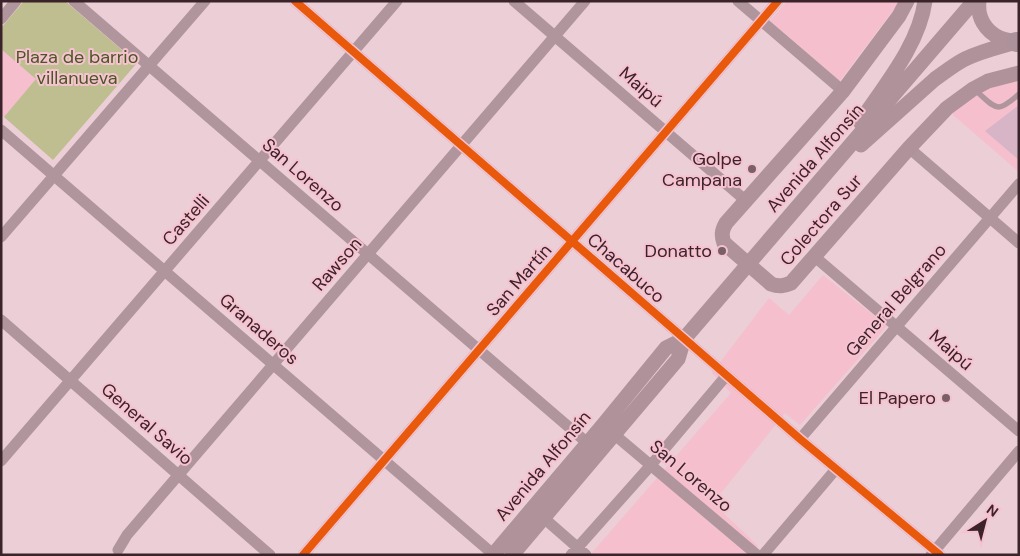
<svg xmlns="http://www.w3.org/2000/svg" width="1020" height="556" font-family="'DM Sans',sans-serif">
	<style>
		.built { fill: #f5bfce }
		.green { fill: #bebe90 }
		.building { fill: #d7b5c7 }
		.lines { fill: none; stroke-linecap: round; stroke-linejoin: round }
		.lane { stroke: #b0959d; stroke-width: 5.5 }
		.street { stroke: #b0959d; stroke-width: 11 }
		.secondary { stroke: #b0929b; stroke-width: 15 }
		.highway { stroke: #ac929a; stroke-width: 20 }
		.cycleway-casing { stroke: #f7c2d0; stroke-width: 11 }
		.cycleway { stroke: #e8590c; stroke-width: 8 }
		.poi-dot { fill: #795f66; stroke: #f7c2d0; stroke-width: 2 }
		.labels { text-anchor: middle; stroke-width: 4; stroke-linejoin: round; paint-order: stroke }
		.park-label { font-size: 18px; fill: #4a5623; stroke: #f7c2d0 }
		.street-label { font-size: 18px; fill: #3b232a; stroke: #f7c2d0 }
		.poi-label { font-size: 18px; fill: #3b232a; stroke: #f7c2d0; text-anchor: end }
	</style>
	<rect width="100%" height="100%" fill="#ebced6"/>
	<path class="built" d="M787 1H900L840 81 770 21Z
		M1 49 37 79 4 117 1 115Z
		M1019 80V172L952 114 957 108 992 86Z
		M823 275 887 326 800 425 785 413 713 503 758 546 750 555H590L731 393 712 373 769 298 789 315Z"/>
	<path class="green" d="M24 1H65L137 63 53 160 4 117 36 79 1 49V28Z"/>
	<path class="building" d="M1019 105V160L985 131Z"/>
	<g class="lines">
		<path class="lane" d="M975 90C996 108 996 115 1019 94"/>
		<path class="street" d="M74 1 592 447
			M295 1 800 439 940 555
			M514 1 745 200
			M738 1 843 91
			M1 19 16 1
			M1 130 494 555
			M909 148 1019 243
			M1 237 205 1
			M815 257 1019 431
			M1 320 270 555
			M609 430 757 555
			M800 439 1019 184
			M1 461 397 1
			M537 512 586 555
			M118 550 127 535 585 1
			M303 555 778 1
			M571 555 651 465 726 376
			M763 555 836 469
			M931 555 1019 451"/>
		<path class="secondary" d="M907 1 899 16 843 91 726 223C722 230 721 235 724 243L771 284C779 287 784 286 791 283L909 148 947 108 973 89 988 81 1019 73
			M979 1C977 17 985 31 1000 38 1005 40 1011 41 1016 42
			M860 122C884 86 919 45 925 1
			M861 145 935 79C945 72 955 64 965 59 981 51 999 47 1016 42
			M493 555 603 425 666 348 684 339 974 1
			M512 555 678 359 684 339"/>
		<path class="highway" d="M1016 42H1019"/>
		<defs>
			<path id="cycleway" d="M295 1 800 439 940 555
				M303 555 778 1"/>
		</defs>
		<use href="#cycleway" class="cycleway-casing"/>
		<use href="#cycleway" class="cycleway"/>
	</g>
	<g class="poi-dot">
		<circle cx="752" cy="169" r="5"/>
		<circle cx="722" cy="251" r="5"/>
		<circle cx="946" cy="398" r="5"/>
	</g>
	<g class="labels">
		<g class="park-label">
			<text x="77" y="63">Plaza de barrio<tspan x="77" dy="21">villanueva</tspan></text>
		</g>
		<g class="street-label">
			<text transform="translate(641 87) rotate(41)" y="6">Maipú</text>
			<text transform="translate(815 158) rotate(-49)" y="6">Avenida Alfonsín</text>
			<text transform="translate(303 175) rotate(41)" y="6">San Lorenzo</text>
			<text transform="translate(186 220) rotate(-49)" y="6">Castelli</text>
			<text transform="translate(821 220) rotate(-49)" y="6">Colectora Sur</text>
			<text transform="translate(337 264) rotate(-49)" y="6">Rawson</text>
			<text transform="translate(626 268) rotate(41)" y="6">Chacabuco</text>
			<text transform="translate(519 280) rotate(-49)" y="6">San Martín</text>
			<text transform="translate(896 300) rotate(-49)" y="6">General Belgrano</text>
			<text transform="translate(259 329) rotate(41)" y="6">Granaderos</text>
			<text transform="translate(951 350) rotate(41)" y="6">Maipú</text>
			<text transform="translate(147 424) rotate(41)" y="6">General Savio</text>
			<text transform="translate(543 466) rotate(-50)" y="6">Avenida Alfonsín</text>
			<text transform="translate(691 476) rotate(40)" y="6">San Lorenzo</text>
		</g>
		<g class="poi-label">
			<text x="742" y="165">Golpe<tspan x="742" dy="21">Campana</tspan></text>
			<text x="712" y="257">Donatto</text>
			<text x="936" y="404">El Papero</text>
		</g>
	</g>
	<rect width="1020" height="556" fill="none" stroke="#3b232a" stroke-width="5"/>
	<g transform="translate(985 521) rotate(36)" stroke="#f7c2d0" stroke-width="4" paint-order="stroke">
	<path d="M0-4L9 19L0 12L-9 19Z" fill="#3b232a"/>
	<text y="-8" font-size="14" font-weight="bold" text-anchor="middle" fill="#3b232a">N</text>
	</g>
</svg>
